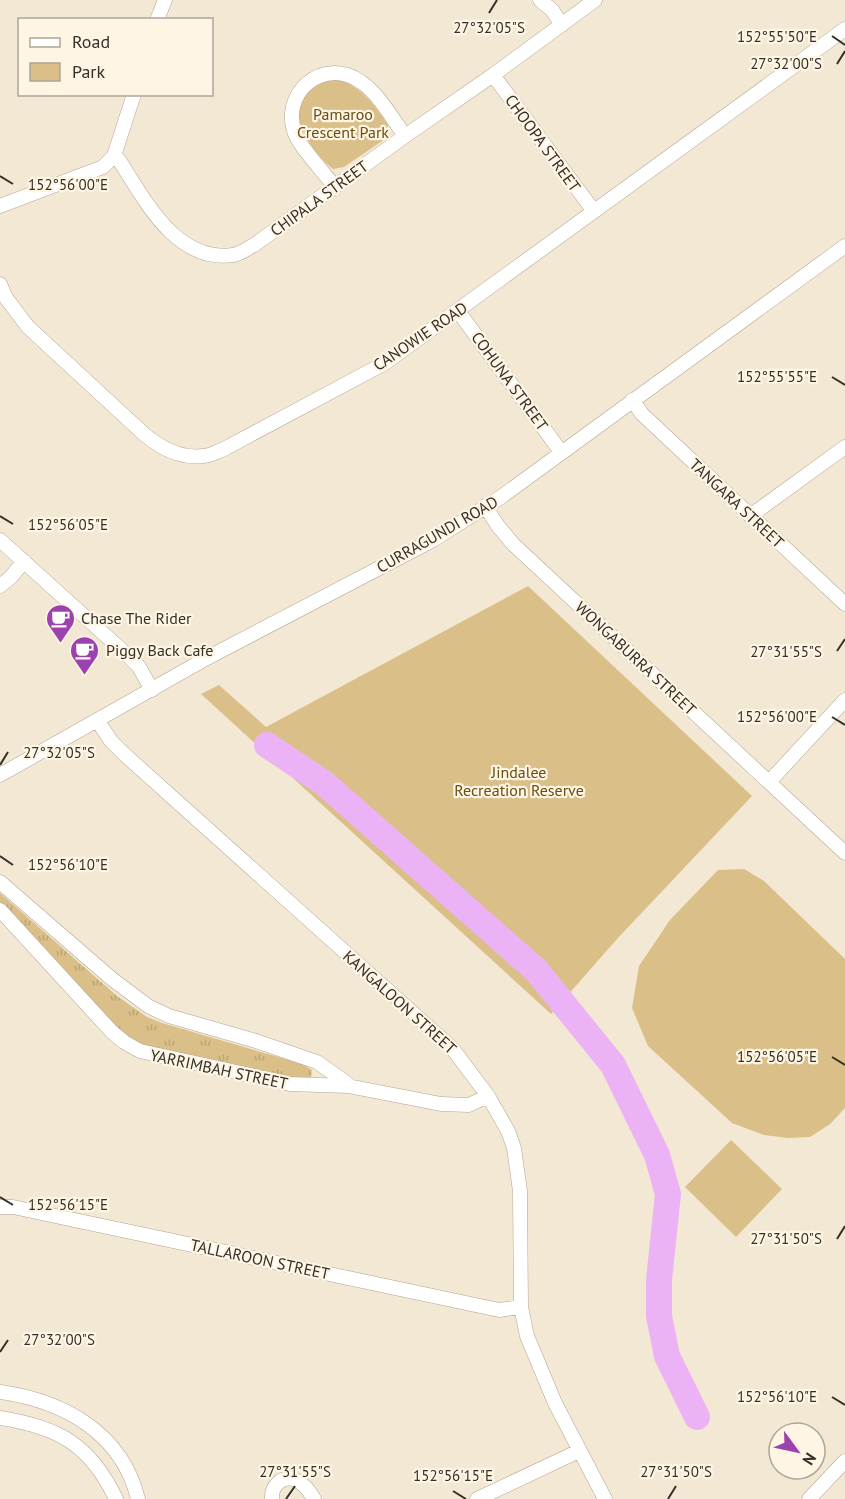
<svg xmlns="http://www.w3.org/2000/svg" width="845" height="1499" font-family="'PT Sans',sans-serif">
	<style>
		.grass { fill: url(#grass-tufts) }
		.park { fill: #dabf89 }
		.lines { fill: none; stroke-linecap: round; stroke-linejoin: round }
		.river { stroke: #ebb3f6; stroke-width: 26 }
		.minor-casing { stroke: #b0a692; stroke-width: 15 }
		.minor { stroke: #fff; stroke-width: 14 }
		.ticks { fill: none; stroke: #343028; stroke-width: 2 }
		.labels { text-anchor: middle; stroke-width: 4.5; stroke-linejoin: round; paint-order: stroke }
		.park-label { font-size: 16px; fill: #684e10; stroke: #fef5e4 }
		.street-label { font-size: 16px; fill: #343028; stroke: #fef5e4 }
		.poi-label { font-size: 16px; fill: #343028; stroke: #fef5e4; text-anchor: start }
		.ticks-label { font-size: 15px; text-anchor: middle; fill: #343028; stroke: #fef5e4; stroke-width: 4.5; stroke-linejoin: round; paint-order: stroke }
	</style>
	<defs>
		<pattern id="grass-tufts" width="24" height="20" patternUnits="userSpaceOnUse" patternTransform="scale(1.5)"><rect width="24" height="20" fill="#dabf89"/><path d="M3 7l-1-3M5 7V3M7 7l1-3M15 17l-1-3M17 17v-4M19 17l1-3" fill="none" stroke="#bca476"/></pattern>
	</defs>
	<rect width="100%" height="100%" fill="#f2e8d3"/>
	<path class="grass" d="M0 893 117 996 147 1017 162 1023 302 1064 312 1070 311 1077 296 1078 135 1043 124 1036 0 902Z"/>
	<path class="park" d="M331 77C359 84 373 102 388 125L385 139 344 167 333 169C313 154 280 108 310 87 316 83 325 80 331 77Z
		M528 586 752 796 617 939 551 1014 201 694 219 685 266 727Z
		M744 869 764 881 845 959V1108L830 1124 810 1137 788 1138 764 1135 732 1123 648 1046 632 1008 639 966 670 920 718 870Z
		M731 1140 782 1189 736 1237 685 1187Z"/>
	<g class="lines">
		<path class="river" d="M267 745 324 783 536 970 613 1065 657 1155 668 1194 659 1280V1316L667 1356 697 1417"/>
		<defs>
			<path id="minor" d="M540 0 552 10 562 25
				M157 20 165 0
				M493 75 593 210
				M114 156 119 160C145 200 176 263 233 255 240 254 248 248 254 245L405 136 493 75 595 0
				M335 187C326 175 301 148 296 136 278 94 323 55 361 82 379 94 392 118 405 136
				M0 206 103 167 114 156 134 94
				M0 284 6 298 28 327 145 435C161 448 181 459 203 456 209 456 216 452 222 450L385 363 845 29
				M458 311 561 452
				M632 400 642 414 845 604
				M485 506 498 526 513 544 845 853
				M750 516 845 447
				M0 540 125 653 139 667 152 690
				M0 586 11 577 24 561
				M97 720 111 741 124 754 452 1048 488 1096 508 1131 514 1148 520 1191 521 1307 527 1336 555 1403 605 1499
				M0 775 207 658 433 540 501 497 845 246
				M769 782 845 700
				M0 882 112 979 148 1006 169 1016 256 1041 317 1062 348 1084
				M0 910 112 1032 124 1042 140 1051 290 1084 348 1086 441 1104 469 1105 488 1096
				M0 1207H13L499 1310 521 1307
				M0 1392C64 1401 122 1433 138 1499
				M0 1418C58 1427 90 1444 116 1499
				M272 1499C271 1485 284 1473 298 1481 305 1485 310 1492 314 1499
				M477 1499 579 1451
				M809 1499 845 1461"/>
		</defs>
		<use href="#minor" class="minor-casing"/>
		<use href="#minor" class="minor"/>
	</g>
	<path class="ticks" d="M489 13 497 0M832 36 845 45M837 64 845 51M0 176 13 184M832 377 845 385M0 516 13 524M837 651 845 639M832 717 845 725M0 765 8 752M0 856 13 865M832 1057 845 1065M0 1197 13 1205M837 1239 845 1226M0 1352 8 1340M832 1397 845 1405M453 1491 466 1499M286 1499 295 1486M668 1499 676 1486"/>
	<defs>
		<symbol id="cafe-pin" viewBox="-11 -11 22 30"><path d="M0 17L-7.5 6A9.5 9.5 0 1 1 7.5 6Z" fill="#9c42ae" stroke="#fef5e4"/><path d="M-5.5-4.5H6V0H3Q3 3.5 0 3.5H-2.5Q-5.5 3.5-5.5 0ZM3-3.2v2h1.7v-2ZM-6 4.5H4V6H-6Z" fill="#fff"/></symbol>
	</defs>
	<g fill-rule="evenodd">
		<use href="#cafe-pin" x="44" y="602" width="33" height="45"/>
		<use href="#cafe-pin" x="68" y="634" width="33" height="45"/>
	</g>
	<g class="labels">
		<g class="park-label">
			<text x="343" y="120">Pamaroo<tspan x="343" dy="18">Crescent Park</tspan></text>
			<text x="519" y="778">Jindalee<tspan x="519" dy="18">Recreation Reserve</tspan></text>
		</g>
		<g class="street-label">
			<text transform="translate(543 143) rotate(54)" y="6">CHOOPA STREET</text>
			<text transform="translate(319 198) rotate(-36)" y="6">CHIPALA STREET</text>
			<text transform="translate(420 336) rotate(-34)" y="6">CANOWIE ROAD</text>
			<text transform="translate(510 381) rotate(54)" y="6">COHUNA STREET</text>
			<text transform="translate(737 503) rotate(43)" y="6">TANGARA STREET</text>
			<text transform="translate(437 534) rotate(-30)" y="6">CURRAGUNDI ROAD</text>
			<text transform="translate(636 658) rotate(43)" y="6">WONGABURRA STREET</text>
			<text transform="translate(400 1002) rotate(42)" y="6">KANGALOON STREET</text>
			<text transform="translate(219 1069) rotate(12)" y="6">YARRIMBAH STREET</text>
			<text transform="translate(260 1259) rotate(12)" y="6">TALLAROON STREET</text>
		</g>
		<g class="poi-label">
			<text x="81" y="624">Chase The Rider</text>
			<text x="106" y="656">Piggy Back Cafe</text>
		</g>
	</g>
	<g class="ticks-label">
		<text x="489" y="33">27°32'05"S</text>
		<text x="777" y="42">152°55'50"E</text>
		<text x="786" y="69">27°32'00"S</text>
		<text x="68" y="190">152°56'00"E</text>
		<text x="777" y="382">152°55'55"E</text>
		<text x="68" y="530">152°56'05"E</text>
		<text x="786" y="657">27°31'55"S</text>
		<text x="777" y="722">152°56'00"E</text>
		<text x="59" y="758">27°32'05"S</text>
		<text x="68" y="870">152°56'10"E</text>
		<text x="777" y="1062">152°56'05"E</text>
		<text x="68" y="1210">152°56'15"E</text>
		<text x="786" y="1244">27°31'50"S</text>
		<text x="59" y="1345">27°32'00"S</text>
		<text x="777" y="1402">152°56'10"E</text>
		<text x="295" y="1477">27°31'55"S</text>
		<text x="676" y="1477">27°31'50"S</text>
		<text x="453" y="1481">152°56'15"E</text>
	</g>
	<rect x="18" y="18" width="195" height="78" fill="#fef5e4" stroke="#ada699" stroke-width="1.5"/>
	<rect x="30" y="38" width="30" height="9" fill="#ffffff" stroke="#ada699" stroke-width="1.5"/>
	<text x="72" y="48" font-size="18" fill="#343028">Road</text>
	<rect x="30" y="63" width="30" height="18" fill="#dabf89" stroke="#ada699" stroke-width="1.5"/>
	<text x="72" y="78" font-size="18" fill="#343028">Park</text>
	<g transform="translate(797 1451) rotate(123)"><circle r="28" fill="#fef5e4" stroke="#ada699" stroke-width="1.5"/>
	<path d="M0-4.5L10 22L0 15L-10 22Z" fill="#9c42ae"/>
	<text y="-9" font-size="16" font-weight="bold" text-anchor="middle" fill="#343028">N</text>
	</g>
</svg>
